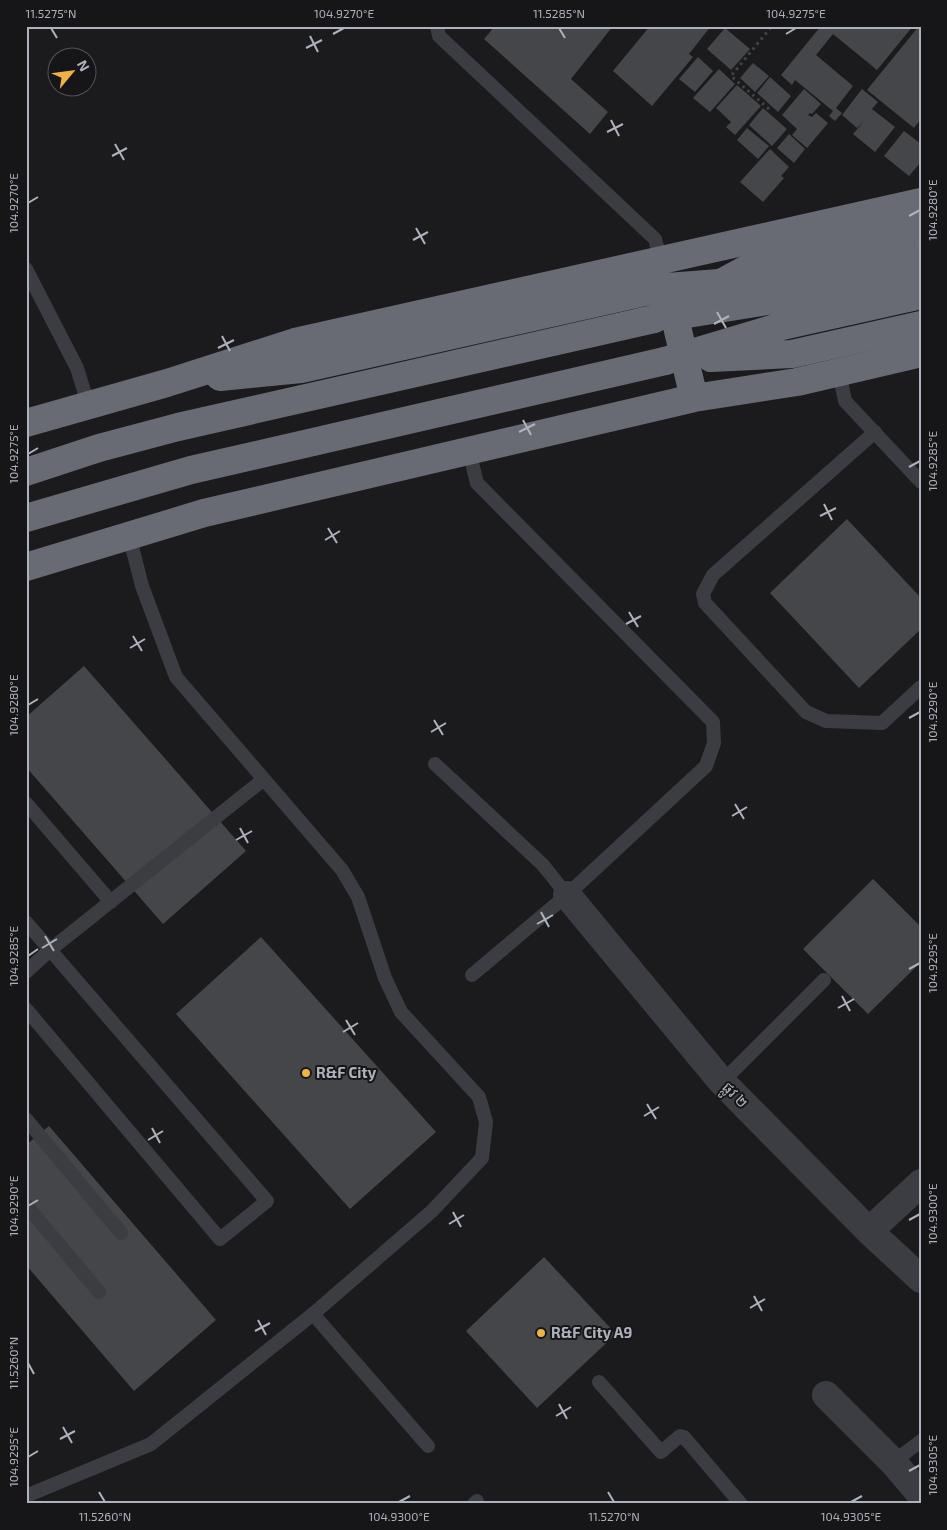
<svg xmlns="http://www.w3.org/2000/svg" width="947" height="1530" font-family="'Exo 2','Noto Sans Khmer',sans-serif">
	<style>
		.building { fill: #45464a }
		.lines { fill: none; stroke-linecap: round; stroke-linejoin: round }
		.path { stroke: #424449; stroke-width: 3; stroke-dasharray: 2.5 4; stroke-linecap: butt }
		.lane { stroke: #3c3d42; stroke-width: 14 }
		.street { stroke: #3c3d42; stroke-width: 28 }
		.highway { stroke: #686b73; stroke-width: 28 }
		.highway-bridge { stroke: #686b73; stroke-width: 28 }
		.ticks { fill: none; stroke: #aeb2bc; stroke-width: 2 }
		.poi-dot { fill: #f0b240; stroke: #161618; stroke-width: 2 }
		.labels { text-anchor: middle; stroke-width: 4; stroke-linejoin: round; paint-order: stroke }
		.poi-label { font-size: 15px; font-weight: bold; fill: #aeb2bc; stroke: #161618; text-anchor: start }
		.street-label { font-size: 15px; fill: #aeb2bc; stroke: #161618 }
		.neatline { fill: none; stroke: #aeb2bc; stroke-width: 2 }
		.ticks-label { font-size: 12px; text-anchor: middle; fill: #aeb2bc }
	</style>
	<rect width="100%" height="100%" fill="#1b1b1d"/>
	<path class="building" d="M495 26H613L571 79 608 112 590 134 484 39Z
		M650 26H711L689 54 693 57 652 106 613 71Z
		M821 26H913L877 70 833 34 816 55 853 86 836 108 842 113 835 121 829 116 833 111 795 80 792 85 781 75Z
		M919 26 921 119 914 128 867 90Z
		M725 28 750 49 731 70 707 49Z
		M698 57 713 71 695 92 679 79Z
		M753 63 769 76 755 92 740 78Z
		M719 69 735 84 710 112 693 98Z
		M770 77 791 96 778 112 757 93Z
		M737 85 761 106 735 135 726 127 731 122 716 108Z
		M804 89 821 104 812 114 810 113 808 115 812 117 816 113 828 123 807 148 792 135 797 129 782 115Z
		M862 89 878 102 872 109 895 127 875 152 853 134 864 121 857 128 842 115Z
		M763 108 787 129 772 146 749 125Z
		M747 128 769 146 758 159 737 140Z
		M904 131 921 144V162L909 176 884 156Z
		M789 134 805 149 794 163 777 148Z
		M770 149 789 167 781 176 784 178 763 202 740 182Z
		M847 519 921 598V629L859 688 770 593Z
		M84 666 246 851 163 924 26 767V717Z
		M873 879 921 927V962L868 1014 803 949Z
		M261 937 436 1132 350 1209 176 1014Z
		M49 1126 216 1320 134 1391 26 1265V1145Z
		M544 1257 616 1334 537 1408 466 1331Z"/>
	<g class="lines">
		<path class="path" d="M769 109 731 76 772 26"/>
		<path class="lane" d="M437 26 439 36 655 239 661 261
			M26 269 77 368 88 404
			M839 372 845 401 921 482
			M875 432 713 575 703 594 705 603 806 712 826 721 882 723 921 687
			M469 451 477 483 713 722 714 743 706 766 567 895 472 975
			M435 764 543 865 567 895
			M26 803 111 902
			M26 922 267 1201 220 1239 26 1009
			M26 972 50 950 264 779
			M722 1082 824 980
			M26 1119 121 1233
			M26 1205 99 1292
			M313 1314 428 1446
			M599 1382 661 1452 680 1436 684 1437 741 1504
			M893 1462 921 1441
			M26 1496 151 1444 313 1314 432 1211 482 1158 486 1122 479 1097 401 1012 385 978 358 897 342 870 176 677 142 586 129 535
			M474 1504 477 1501"/>
		<path class="street" d="M567 895 722 1082 869 1231 921 1279
			M869 1231 921 1183
			M826 1395 893 1462 921 1495"/>
		<path class="highway" d="M669 293 694 398
			M220 377 301 369 667 287 772 279 921 246
			M26 423 167 383 295 342 921 202
			M26 472 99 448 178 427 654 319
			M26 518 191 470 665 361
			M26 567 204 513 694 398 797 382 921 353"/>
		<path class="highway-bridge" d="M675 316 779 299 921 268
			M654 319 767 258 921 225
			M711 358 792 354 921 325
			M665 361 782 326 921 295"/>
	</g>
	<path class="ticks" d="M51 28 57 38M559 28 565 38M333 34 344 28M786 34 796 28M310 36 318 52M306 48 322 40M611 120 619 136M607 132 623 124M115 144 124 160M112 156 127 148M28 203 38 197M909 216 920 210M416 228 425 244M413 240 428 232M717 312 726 328M714 324 729 316M222 336 230 351M218 348 234 340M523 420 531 435M519 432 535 424M28 454 38 448M909 467 920 461M824 504 832 520M820 516 836 508M328 528 337 543M325 540 340 531M629 612 638 627M626 624 641 616M133 636 142 651M130 648 145 639M28 705 38 699M909 718 920 712M434 720 443 735M431 732 446 723M735 804 744 819M732 816 747 807M240 828 248 843M236 840 252 831M541 912 549 927M537 924 553 915M45 936 54 951M42 948 57 939M28 956 38 949M909 969 920 963M842 996 850 1011M838 1008 854 999M346 1020 355 1035M343 1032 358 1023M647 1104 656 1119M644 1116 659 1107M152 1128 160 1143M148 1140 163 1131M28 1206 38 1200M453 1212 461 1227M909 1220 920 1214M449 1224 464 1215M754 1296 762 1311M750 1308 765 1299M258 1320 266 1335M255 1331 270 1323M28 1363 34 1374M559 1404 567 1419M556 1416 571 1407M63 1427 72 1443M60 1439 75 1431M28 1457 38 1451M909 1471 920 1465M99 1492 105 1502M608 1492 614 1502M399 1502 410 1496M851 1502 862 1496"/>
	<g class="poi-dot">
		<circle cx="306" cy="1073" r="5"/>
		<circle cx="541" cy="1333" r="5"/>
	</g>
	<g class="labels">
		<g class="poi-label">
			<text x="316" y="1078">R&amp;F City</text>
			<text x="551" y="1338">R&amp;F City A9</text>
		</g>
		<g class="street-label">
			<text transform="translate(735 1095) rotate(46)" y="5">ផ្លូវ ២</text>
		</g>
	</g>
	<rect width="947" height="1530" fill="none" stroke="#161618" stroke-width="55"/>
	<g transform="translate(72 72) rotate(61)"><circle r="24" fill="#161618" stroke="#53545a"/>
	<path d="M0-4L9 19L0 12L-9 19Z" fill="#f0b240"/>
	<text y="-8" font-size="14" font-weight="bold" text-anchor="middle" fill="#aeb2bc">N</text>
	</g>
	<rect x="28" y="28" width="892" height="1474" class="neatline"/>
	<g class="ticks-label">
		<text x="51" y="18">11.5275°N</text>
		<text x="344" y="18">104.9270°E</text>
		<text x="559" y="18">11.5285°N</text>
		<text x="796" y="18">104.9275°E</text>
		<text transform="translate(14 203) rotate(-90)" y="4">104.9270°E</text>
		<text transform="translate(933 210) rotate(-90)" y="4">104.9280°E</text>
		<text transform="translate(14 454) rotate(-90)" y="4">104.9275°E</text>
		<text transform="translate(933 461) rotate(-90)" y="4">104.9285°E</text>
		<text transform="translate(14 705) rotate(-90)" y="4">104.9280°E</text>
		<text transform="translate(933 712) rotate(-90)" y="4">104.9290°E</text>
		<text transform="translate(14 956) rotate(-90)" y="4">104.9285°E</text>
		<text transform="translate(933 963) rotate(-90)" y="4">104.9295°E</text>
		<text transform="translate(14 1206) rotate(-90)" y="4">104.9290°E</text>
		<text transform="translate(933 1214) rotate(-90)" y="4">104.9300°E</text>
		<text transform="translate(14 1363) rotate(-90)" y="4">11.5260°N</text>
		<text transform="translate(14 1457) rotate(-90)" y="4">104.9295°E</text>
		<text transform="translate(933 1465) rotate(-90)" y="4">104.9305°E</text>
		<text x="105" y="1521">11.5260°N</text>
		<text x="399" y="1521">104.9300°E</text>
		<text x="614" y="1521">11.5270°N</text>
		<text x="851" y="1521">104.9305°E</text>
	</g>
</svg>
